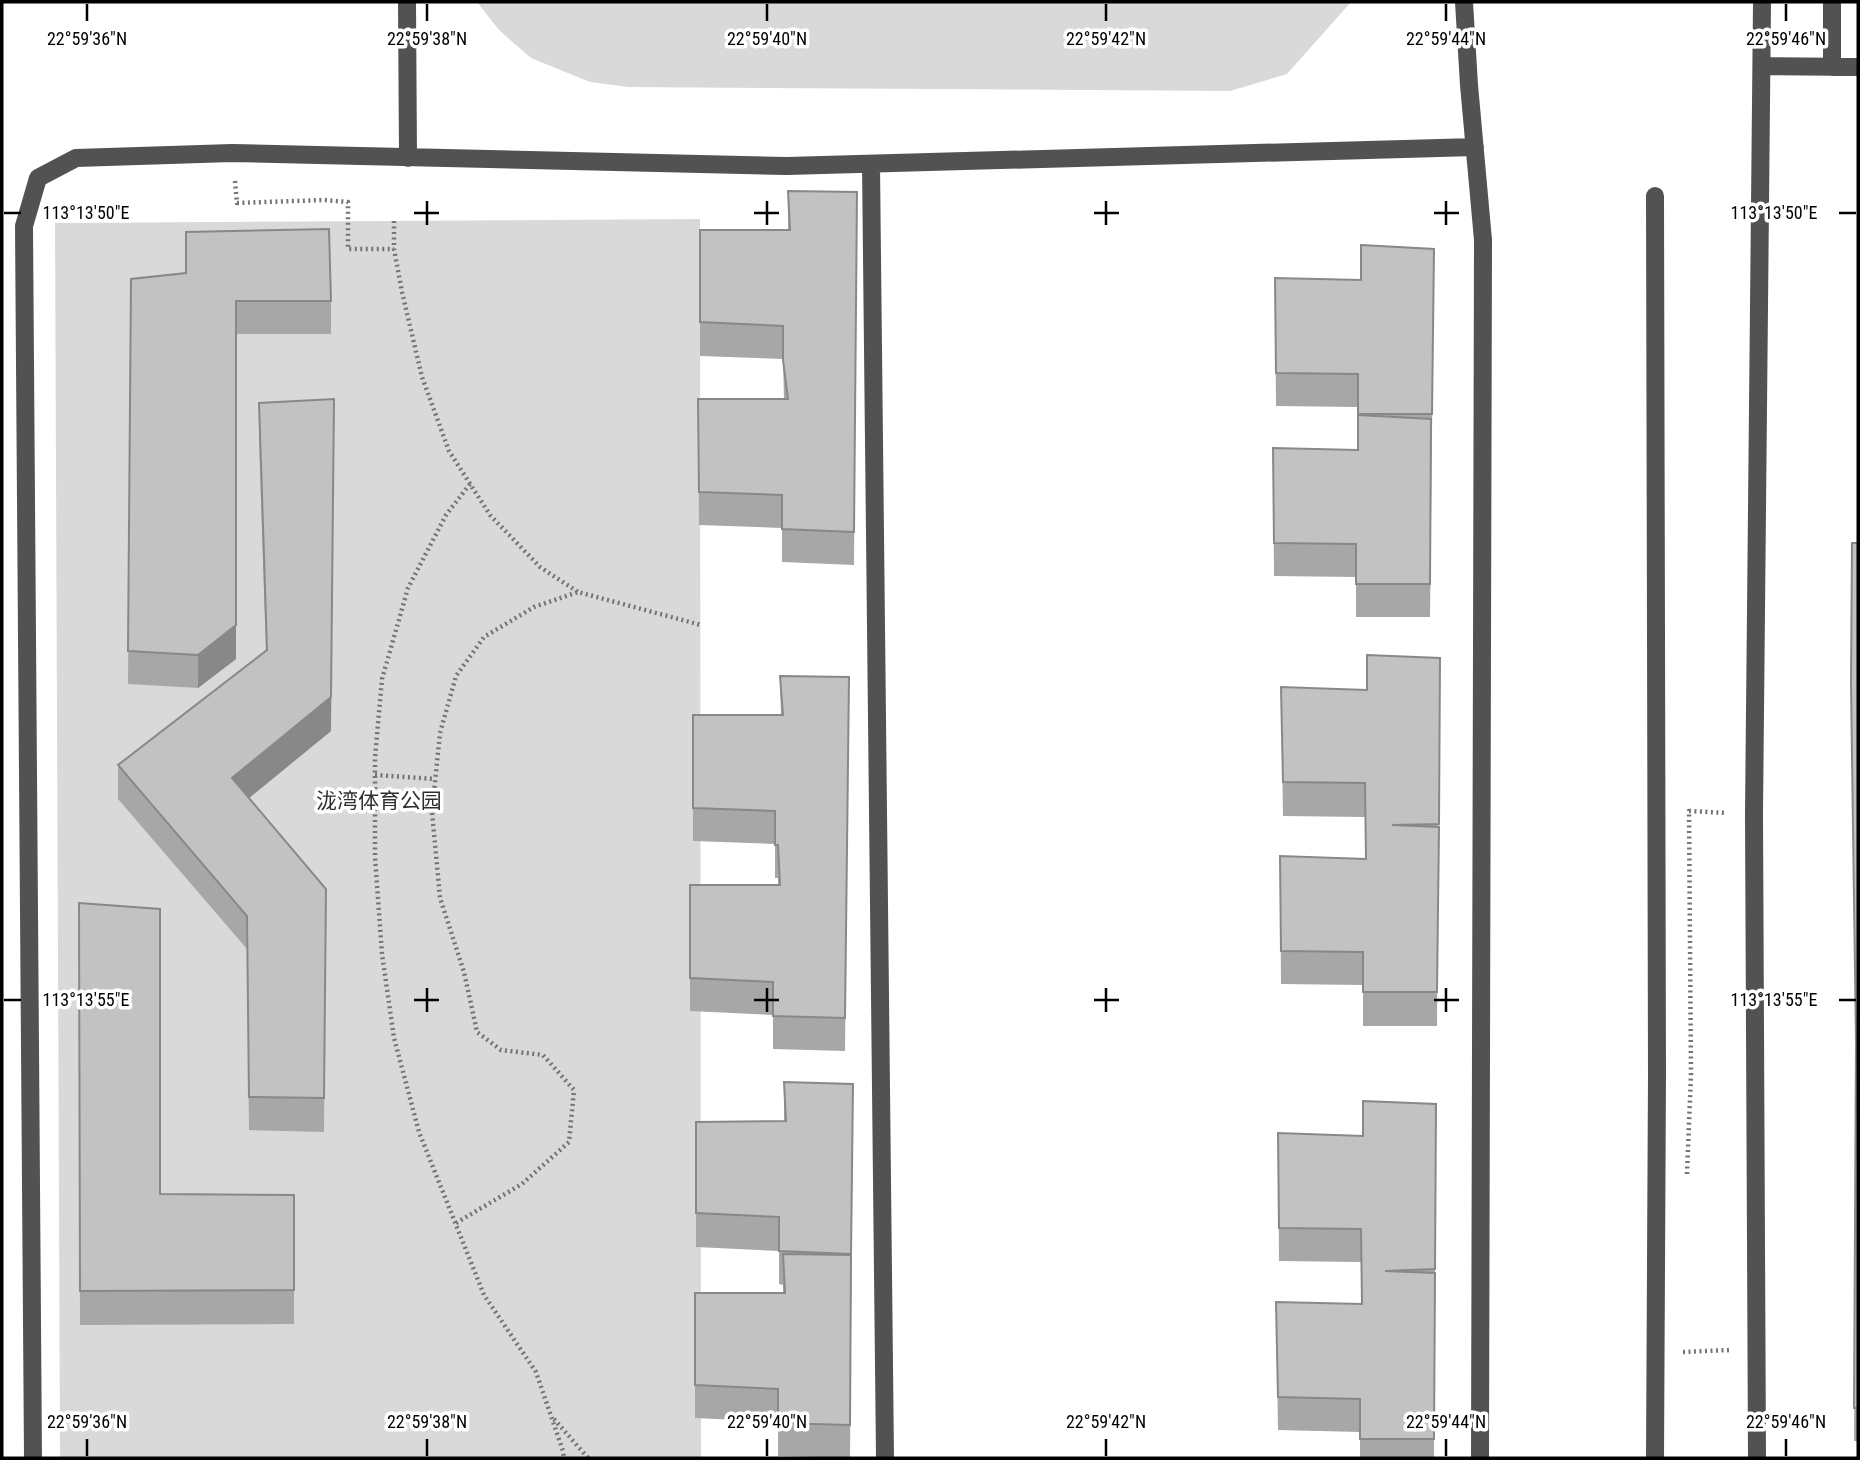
<svg xmlns="http://www.w3.org/2000/svg" width="1860" height="1460" font-family="'Roboto Condensed','Noto Sans SC',sans-serif">
	<style>
		.green { fill: #d9d9d9 }
		.lines { fill: none; stroke-linecap: round; stroke-linejoin: round }
		.path { stroke: #747474; stroke-width: 4.5; stroke-dasharray: 2 3.5; stroke-linecap: butt }
		.minor { stroke: #525252; stroke-width: 18 }
		.wall { fill: #a7a7a7 }
		.shaded-wall { fill: #888 }
		.building { fill: #c2c2c2; stroke: #888; stroke-width: 2 }
		.ticks { fill: none; stroke: #000; stroke-width: 2.5 }
		.labels { text-anchor: middle; stroke-width: 7; stroke-linejoin: round; paint-order: stroke }
		.park-label { font-size: 21px; fill: #303030; stroke: #fff }
		.ticks-label { font-size: 18px; text-anchor: middle; fill: #000; stroke: #fff; stroke-width: 7; stroke-linejoin: round; paint-order: stroke }
	</style>
	<rect width="100%" height="100%" fill="#fff"/>
	<path class="green" d="M477 2H1351L1287 74 1230 91 628 87 590 82 531 58 499 30Z
		M700 219 701 1458H60L55 223Z"/>
	<g class="lines">
		<path class="path" d="M235 181 237 203 324 200 348 202V249H394
			M394 221V249L402 292 422 377 449 451 490 515 540 567 578 592
			M470 484 446 515 408 588 382 679 375 758V857L382 954 394 1038 419 1132 484 1295 536 1372 563 1451 564 1458
			M375 775 435 779
			M1687 1174 1691 1074 1689 811 1727 813
			M456 1223 522 1184 569 1142 574 1090 543 1055 501 1050 477 1032 464 972 440 898 432 812 440 733 456 676 484 637 534 607 578 592 701 625
			M1683 1352 1730 1350
			M554 1419 588 1458"/>
		<path class="minor" d="M407 2 408 158
			M1464 2 1469 85 1483 240 1480 1458
			M1832 2V67
			M1762 66 1858 67
			M871 164 885 1458
			M1655 196 1657 1074 1655 1458
			M33 1458 24 226 38 178 76 158 232 153 787 166 1475 147
			M1757 1458 1754 814 1762 2"/>
	</g>
	<path class="wall" d="M788 191 857 192 854 565 782 562V528L699 525 698 399H784L783 359 700 356V230H788Z
		M1434 249 1430 617H1356V577L1274 576 1273 448 1358 450V407L1276 406 1275 278 1361 280Z
		M131 279 331 301V334H236V659L198 688 128 684Z
		M259 403 331 731 249 798 326 889 324 1132 249 1130 247 949 118 799V765L266 651 259 436Z
		M1858 543V1441H1854L1856 1067Z
		M1440 658 1437 1026H1363V985L1281 984 1280 856 1365 859V817L1283 816 1281 687 1367 690Z
		M780 676 849 677 845 1051 773 1049V1015L690 1011V885H778V878H775V844L693 841V715H781Z
		M79 903 160 1194 294 1195V1324L80 1325Z
		M784 1082 853 1084 850 1458 778 1456V1422L695 1418V1293H783V1285L779 1284V1251L696 1247V1122L784 1121Z
		M1436 1104 1434 1458H1360V1432L1278 1430 1276 1302 1362 1304 1361 1262 1279 1261 1278 1133 1363 1136Z"/>
	<path class="shaded-wall" d="M334 399 331 731 232 812V778Z
		M236 625V659L198 688V655Z"/>
	<path class="building" d="M788 191 857 192 854 532 782 529V495L699 492 698 399H788L783 360V326L700 322V230H790Z
		M329 229 331 301H236V625L198 655 128 651 131 279 186 273V232Z
		M1361 245 1434 249 1432 414H1358V374L1276 373 1275 278 1361 280Z
		M334 399 331 697 232 778 326 889 324 1098 249 1097 247 916 118 765 267 650 259 403Z
		M1358 415 1431 419 1430 584H1356V544L1274 543 1273 448 1358 450Z
		M1852 543H1858V1408H1854L1856 1043 1851 684Z
		M1367 655 1440 658 1439 824 1392 825 1439 827 1437 992H1363V952L1281 951 1280 856 1366 859 1365 783 1283 782 1281 687 1367 690Z
		M780 676 849 677 845 1018 773 1016V982L690 978V885H780L778 845H775V811L693 808V715H783Z
		M79 903 160 909V1194L294 1195V1290L80 1291Z
		M784 1082 853 1084 851 1254 779 1251V1217L696 1213V1122L786 1121Z
		M1363 1101 1436 1104 1435 1269 1385 1271 1435 1273 1434 1439H1360V1399L1278 1397 1276 1302 1362 1304 1361 1229 1279 1228 1278 1133 1363 1136Z
		M783 1254 851 1255 850 1425 778 1423V1389L695 1385V1293H785Z"/>
	<path class="ticks" d="M87 4V21M427 4V21M767 4V21M1106 4V21M1446 4V21M1786 4V21M427 201V225M767 201V225M1106 201V225M1446 201V225M4 213H21M414 213H439M754 213H779M1094 213H1119M1434 213H1459M1839 213H1856M427 988V1012M767 988V1012M1106 988V1012M1446 988V1012M4 1000H21M414 1000H439M754 1000H779M1094 1000H1119M1434 1000H1459M1839 1000H1856M87 1439V1456M427 1439V1456M767 1439V1456M1106 1439V1456M1446 1439V1456M1786 1439V1456"/>
	<g class="labels">
		<g class="park-label">
			<text x="379" y="808">泷湾体育公园</text>
		</g>
	</g>
	<g class="ticks-label">
		<text x="87" y="45">22°59'36"N</text>
		<text x="427" y="45">22°59'38"N</text>
		<text x="767" y="45">22°59'40"N</text>
		<text x="1106" y="45">22°59'42"N</text>
		<text x="1446" y="45">22°59'44"N</text>
		<text x="1786" y="45">22°59'46"N</text>
		<text x="1774" y="219">113°13'50"E</text>
		<text x="86" y="219">113°13'50"E</text>
		<text x="86" y="1006">113°13'55"E</text>
		<text x="1774" y="1006">113°13'55"E</text>
		<text x="87" y="1428">22°59'36"N</text>
		<text x="427" y="1428">22°59'38"N</text>
		<text x="767" y="1428">22°59'40"N</text>
		<text x="1106" y="1428">22°59'42"N</text>
		<text x="1446" y="1428">22°59'44"N</text>
		<text x="1786" y="1428">22°59'46"N</text>
	</g>
	<rect width="1860" height="1460" fill="none" stroke="#000000" stroke-width="7"/>
</svg>
